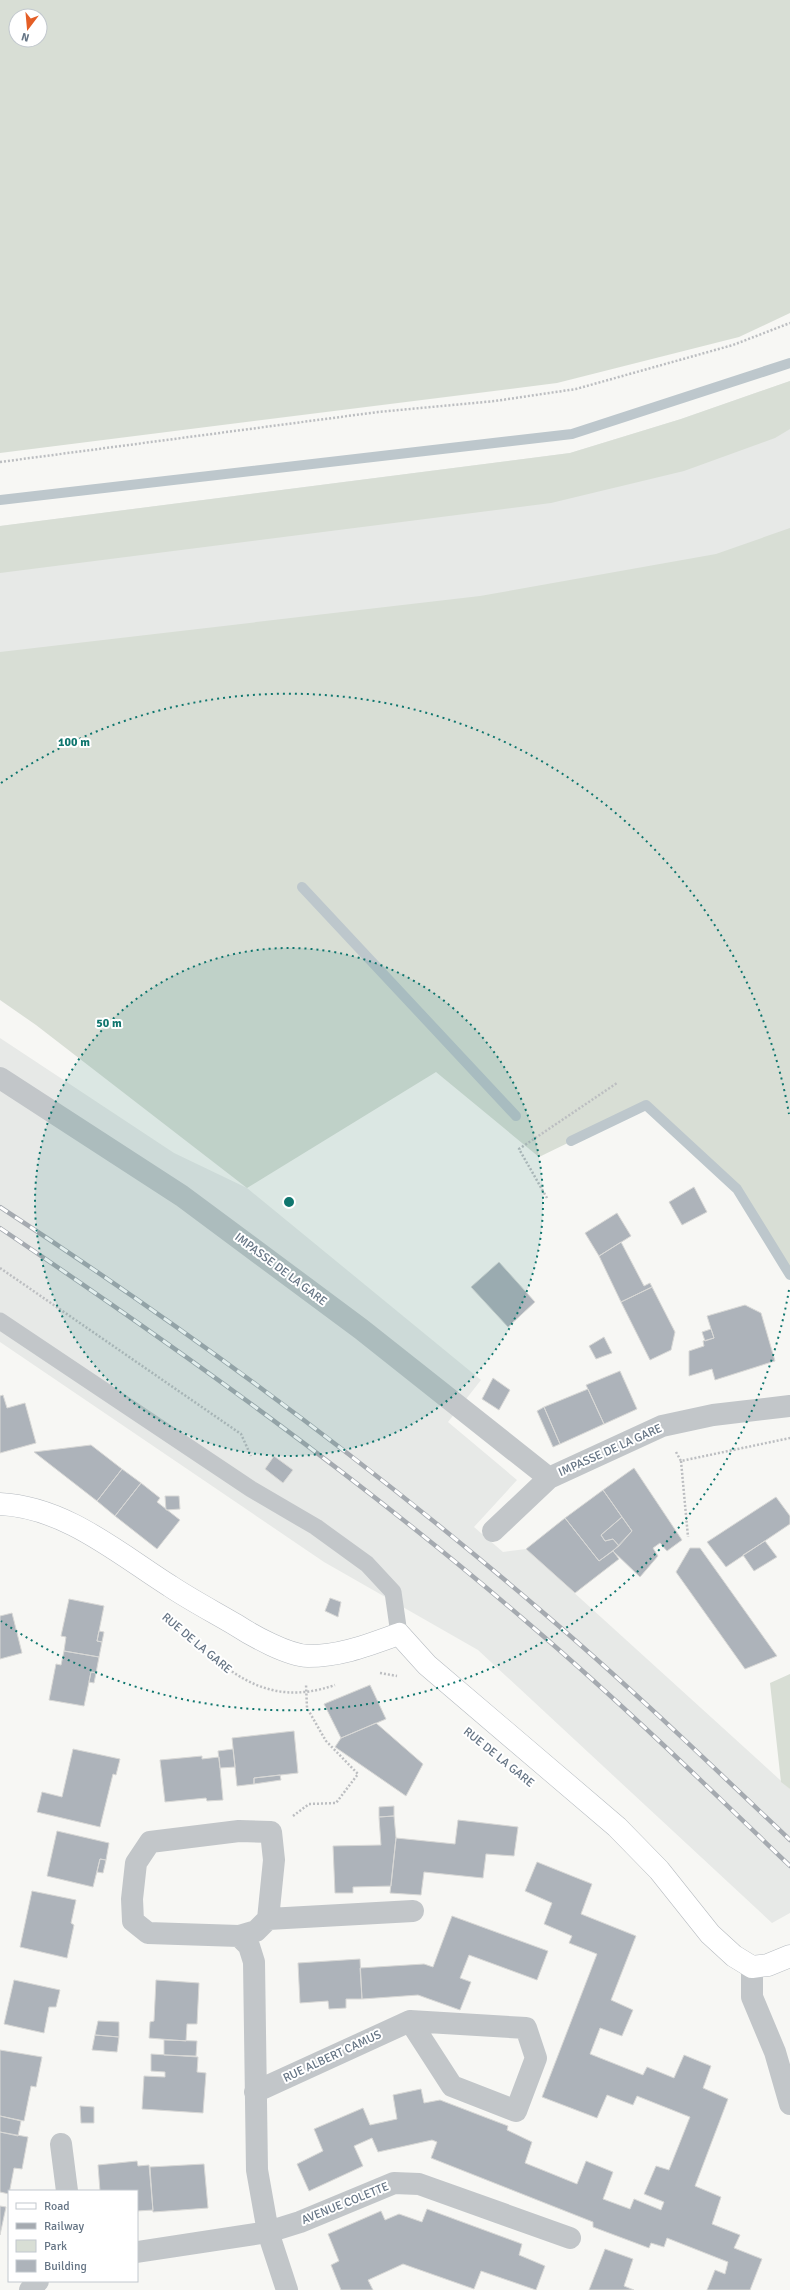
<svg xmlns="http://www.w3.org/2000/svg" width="790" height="2290" font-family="Signika,sans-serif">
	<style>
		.built { fill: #e7e9e7 }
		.green { fill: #d8ded5; fill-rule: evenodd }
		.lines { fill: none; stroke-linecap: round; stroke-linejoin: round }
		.stream { stroke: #bdc7cc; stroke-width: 10 }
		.building { fill: #adb3ba; stroke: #d8d8d6 }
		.secondary-casing { stroke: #b6bbc0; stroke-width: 23 }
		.path { stroke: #bcbec1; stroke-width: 2.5; stroke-dasharray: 2 2; stroke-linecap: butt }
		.lane { stroke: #c2c6c9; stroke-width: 17 }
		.street { stroke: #c2c6c9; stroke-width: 22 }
		.secondary { stroke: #fff; stroke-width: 22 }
		.rail-casing { stroke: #a5aab0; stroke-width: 4.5 }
		.rail { stroke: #fff; stroke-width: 3; stroke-dasharray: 9; stroke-linecap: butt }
		.ring { fill: none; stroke: #0f766e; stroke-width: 2; stroke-dasharray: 2 4 }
		.labels { text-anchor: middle; stroke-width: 4; stroke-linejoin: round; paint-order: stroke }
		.street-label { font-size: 12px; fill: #667585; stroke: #fff }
		.centre { fill: #0f766e; stroke: #fff; stroke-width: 2 }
		.ring-label { font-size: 12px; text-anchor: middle; font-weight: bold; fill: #0f766e; stroke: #fff; stroke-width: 4; stroke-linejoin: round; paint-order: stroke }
	</style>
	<rect width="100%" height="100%" fill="#f7f7f4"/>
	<path class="built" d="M790 381V577L0 706V526L570 453 681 419Z
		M0 1038 174 1153 247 1188 481 1380 448 1422 517 1480 474 1527 503 1552 526 1549 790 1789V1913L772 1923 478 1650 324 1562 0 1342Z"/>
	<path class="green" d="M0 0H790V313L739 337 557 383 0 453ZM16 16H40V40H16Z
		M790 381V429L775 438 684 471 551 503 0 573V526L570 453 681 419Z
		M790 528V1275L737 1189 646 1105 539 1157 436 1072 247 1188 36 1025 0 1000V652L480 596 716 554Z
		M790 1674V1789L781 1782 770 1683Z"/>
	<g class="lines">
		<path class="stream" d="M0 500 572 434 790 363
			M302 887 516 1116
			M571 1141 646 1105 737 1189 790 1275"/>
	</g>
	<path class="building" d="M694 1187 707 1212 682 1225 669 1202Z
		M617 1213 631 1236 599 1256 585 1233Z
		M621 1242 644 1286 650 1283 652 1287 621 1302 599 1256Z
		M499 1262 535 1302 508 1327 471 1287Z
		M652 1287 675 1332 671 1350 650 1360 621 1302Z
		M745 1305 761 1313 775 1361 715 1380 712 1369 689 1376V1351L704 1346 703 1341 714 1338 707 1316Z
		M711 1329 714 1338 705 1341 702 1332Z
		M604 1337 612 1353 596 1359 589 1346Z
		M620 1371 637 1409 604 1424 586 1385Z
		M493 1378 510 1390 499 1410 482 1399Z
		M588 1389 604 1424 560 1444 544 1407Z
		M3 1395 7 1408 25 1403 36 1443 0 1453V1396Z
		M544 1407 560 1444 553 1447 537 1411Z
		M91 1445 122 1469 97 1501 34 1452Z
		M274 1456 293 1470 283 1483 265 1469Z
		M634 1468 682 1540 667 1551 660 1543 653 1548 658 1556 640 1577 613 1551 632 1531 603 1490Z
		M122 1469 141 1483 115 1516 97 1501Z
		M141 1483 160 1498 157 1502 180 1520 157 1549 115 1516Z
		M603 1490 622 1517 601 1535 605 1541 613 1539 619 1546 599 1561 565 1518Z
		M165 1496H179L180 1509 166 1510Z
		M776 1497 790 1516V1524L726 1567 707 1542Z
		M622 1517 632 1531 619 1546 613 1539 605 1541 601 1535Z
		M565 1518 599 1561 613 1551 619 1559 575 1593 526 1549Z
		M765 1541 777 1557 754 1571 743 1555Z
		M690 1548H700L777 1656 745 1669 676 1572Z
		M330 1598 341 1602 338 1617 325 1611Z
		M69 1599 104 1606 97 1641 102 1642 99 1657 64 1651 66 1637 61 1636Z
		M12 1613 22 1653 0 1659V1616Z
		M99 1631 104 1632 102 1642 97 1641Z
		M64 1651 99 1657 96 1673 91 1672 84 1706 49 1700 56 1664 61 1665Z
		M91 1672 96 1673 94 1683 89 1682Z
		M370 1685 386 1719 341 1738 324 1704Z
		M376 1723 423 1764 406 1796 335 1747 341 1738Z
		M294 1731 298 1773 254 1778V1784L237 1786 232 1738Z
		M73 1749 120 1759 116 1775 113 1774 100 1827 37 1812 42 1792 62 1797Z
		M233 1749 235 1767 220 1768 218 1751Z
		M202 1756V1759L219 1757 223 1800 207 1801 206 1798 165 1802 160 1760Z
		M280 1775 281 1780 254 1784V1778Z
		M394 1806V1816L379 1817V1807Z
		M394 1816 396 1838 391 1886 353 1887V1893H335L333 1846 381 1845 379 1817Z
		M458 1820 518 1827 514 1856 486 1854 483 1878 424 1872 421 1895 390 1893 396 1838 455 1844Z
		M57 1831 109 1843 106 1860 100 1859 93 1887 47 1876Z
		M100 1859 106 1860 103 1873 97 1872Z
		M537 1862 592 1884 581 1914 636 1936 611 2000 633 2010 622 2036 600 2028 590 2054 643 2075 647 2067 674 2078 684 2055 711 2066 703 2088 728 2099 695 2186 721 2197 712 2224 740 2235 734 2248 762 2259 750 2290H707L715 2270 725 2274 728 2262 667 2238 664 2247 651 2243 649 2248 593 2227V2222L431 2158 437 2142 432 2140 378 2152 372 2138 354 2146 363 2166 309 2191 297 2164 323 2151 314 2129 363 2108 370 2125 397 2119 393 2095 421 2089 424 2103 440 2100 508 2126 507 2130 532 2142 525 2163 577 2184 586 2161 613 2172 603 2199 630 2209 634 2199 661 2210 664 2202 644 2194 656 2166 669 2170 690 2117 637 2096 633 2105 607 2095 597 2118 542 2097 597 1954 569 1943 572 1936 544 1924 552 1903 525 1891Z
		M32 1891 76 1900 71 1923 74 1925 67 1958 20 1947Z
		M452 1916 548 1951 537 1980 469 1955 460 1978 471 1982 460 2010 418 1995 362 1999 360 1968 424 1964 433 1967Z
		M360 1959 362 1999H346V2008L329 2009 328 2001 300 2003 298 1963Z
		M14 1980 60 1990 56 2007H49L44 2033 4 2024Z
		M156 1980 199 1983 197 2024H187L186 2041 149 2038 150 2022 154 2021Z
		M98 2021 119 2022V2037L95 2035Z
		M95 2035 119 2037 117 2052 92 2050Z
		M164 2040 197 2041 196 2056 164 2055Z
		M0 2050 42 2057 36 2087 31 2086 24 2121 0 2116Z
		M151 2054 198 2057 197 2072 206 2073 203 2113 142 2109 144 2076 165 2077V2072L151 2071Z
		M80 2106 94 2107V2123H81Z
		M0 2116 21 2121 18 2136 0 2132Z
		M0 2132 28 2137 22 2169 14 2168 9 2194 0 2192Z
		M137 2161 138 2166 149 2165 153 2210 137 2211V2191H100L98 2165Z
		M204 2164 208 2208 153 2212 150 2167Z
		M0 2206 6 2207 0 2235Z
		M427 2209 522 2244 519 2255 545 2266 536 2290 481 2271 474 2289 403 2264 368 2280 373 2290H341L331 2265 339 2261 328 2234 381 2211 385 2220 399 2214 422 2222Z
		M605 2249 633 2259 624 2286 634 2290H589Z"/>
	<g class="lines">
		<defs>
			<path id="secondary" d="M0 1504C65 1507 118 1553 170 1586 191 1600 214 1612 236 1625 253 1636 287 1655 308 1656 341 1656 368 1645 399 1634L427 1665 617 1827 659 1870 710 1934 734 1956 752 1967 768 1965 790 1956"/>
		</defs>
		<use href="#secondary" class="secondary-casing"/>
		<path class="path" d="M0 462 378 412 495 401 576 389 733 345 790 323
			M547 1198 519 1149 617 1083
			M0 1268 241 1434 251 1456
			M676 1452 681 1461 790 1438
			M681 1461 688 1537
			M176 1626C226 1668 263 1710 335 1685
			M380 1673 397 1676
			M293 1816 309 1804 336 1803 358 1774 326 1741 307 1708 306 1684"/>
		<path class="lane" d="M0 1321 251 1489 316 1527 367 1564 393 1592 399 1634"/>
		<path class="street" d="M0 1078 182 1196 361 1329 549 1478
			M493 1531 549 1478 662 1426 713 1415 790 1406
			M268 1919 413 1911
			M239 1936 256 1931 268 1919 274 1860 271 1832 239 1831 150 1842 136 1863 132 1899 133 1921 148 1933 239 1936 249 1946 254 1962 257 2170 268 2232 287 2290
			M752 1967V1997L775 2052 790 2104
			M255 2092 410 2021 526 2028 536 2058 516 2111 452 2086 410 2021
			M61 2144 67 2191
			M137 2252 268 2232 300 2222 394 2183 419 2184 570 2238
			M30 2290 38 2281"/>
		<use href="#secondary" class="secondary"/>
		<defs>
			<path id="rail" d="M0 1207C188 1330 369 1463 539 1609 626 1683 708 1762 790 1840
				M0 1228C182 1351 361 1479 528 1623 618 1700 704 1783 790 1866"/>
		</defs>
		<use href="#rail" class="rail-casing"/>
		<use href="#rail" class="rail"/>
	</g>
	<circle cx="289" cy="1202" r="254" fill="#0f766e" fill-opacity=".12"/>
	<g class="ring">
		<circle cx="289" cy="1202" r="254"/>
		<path d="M789 1290A508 508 0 0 1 1 1621M1 783A508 508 0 0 1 789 1114"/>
	</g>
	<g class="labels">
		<g class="street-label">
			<text transform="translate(281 1269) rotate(37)" y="4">IMPASSE DE LA GARE</text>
			<text transform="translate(610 1450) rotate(-24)" y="4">IMPASSE DE LA GARE</text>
			<text transform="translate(197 1643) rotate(40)" y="4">RUE DE LA GARE</text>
			<text transform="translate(499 1757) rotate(39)" y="4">RUE DE LA GARE</text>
			<text transform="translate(332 2056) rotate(-25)" y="4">RUE ALBERT CAMUS</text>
			<text transform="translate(345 2203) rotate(-22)" y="4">AVENUE COLETTE</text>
		</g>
	</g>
	<circle cx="289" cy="1202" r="6" class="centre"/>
	<g class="ring-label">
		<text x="74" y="746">100 m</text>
		<text x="109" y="1027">50 m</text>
	</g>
	<rect x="8" y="2190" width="130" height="92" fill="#ffffff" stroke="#c2c8ce"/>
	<rect x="16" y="2203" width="20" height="6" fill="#ffffff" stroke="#c2c8ce"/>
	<text x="44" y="2210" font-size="12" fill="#667585">Road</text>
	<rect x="16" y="2223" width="20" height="6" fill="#a5aab0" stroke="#c2c8ce"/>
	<text x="44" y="2230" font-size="12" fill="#667585">Railway</text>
	<rect x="16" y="2240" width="20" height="12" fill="#d8ded5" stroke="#c2c8ce"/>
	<text x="44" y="2250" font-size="12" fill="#667585">Park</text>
	<rect x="16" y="2260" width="20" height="12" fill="#adb3ba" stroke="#c2c8ce"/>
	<text x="44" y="2270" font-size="12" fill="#667585">Building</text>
	<g transform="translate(28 28) rotate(196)"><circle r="19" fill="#ffffff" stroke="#c2c8ce"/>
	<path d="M0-3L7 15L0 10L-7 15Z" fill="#e45e26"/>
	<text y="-6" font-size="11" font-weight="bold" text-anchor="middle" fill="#667585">N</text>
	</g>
</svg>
